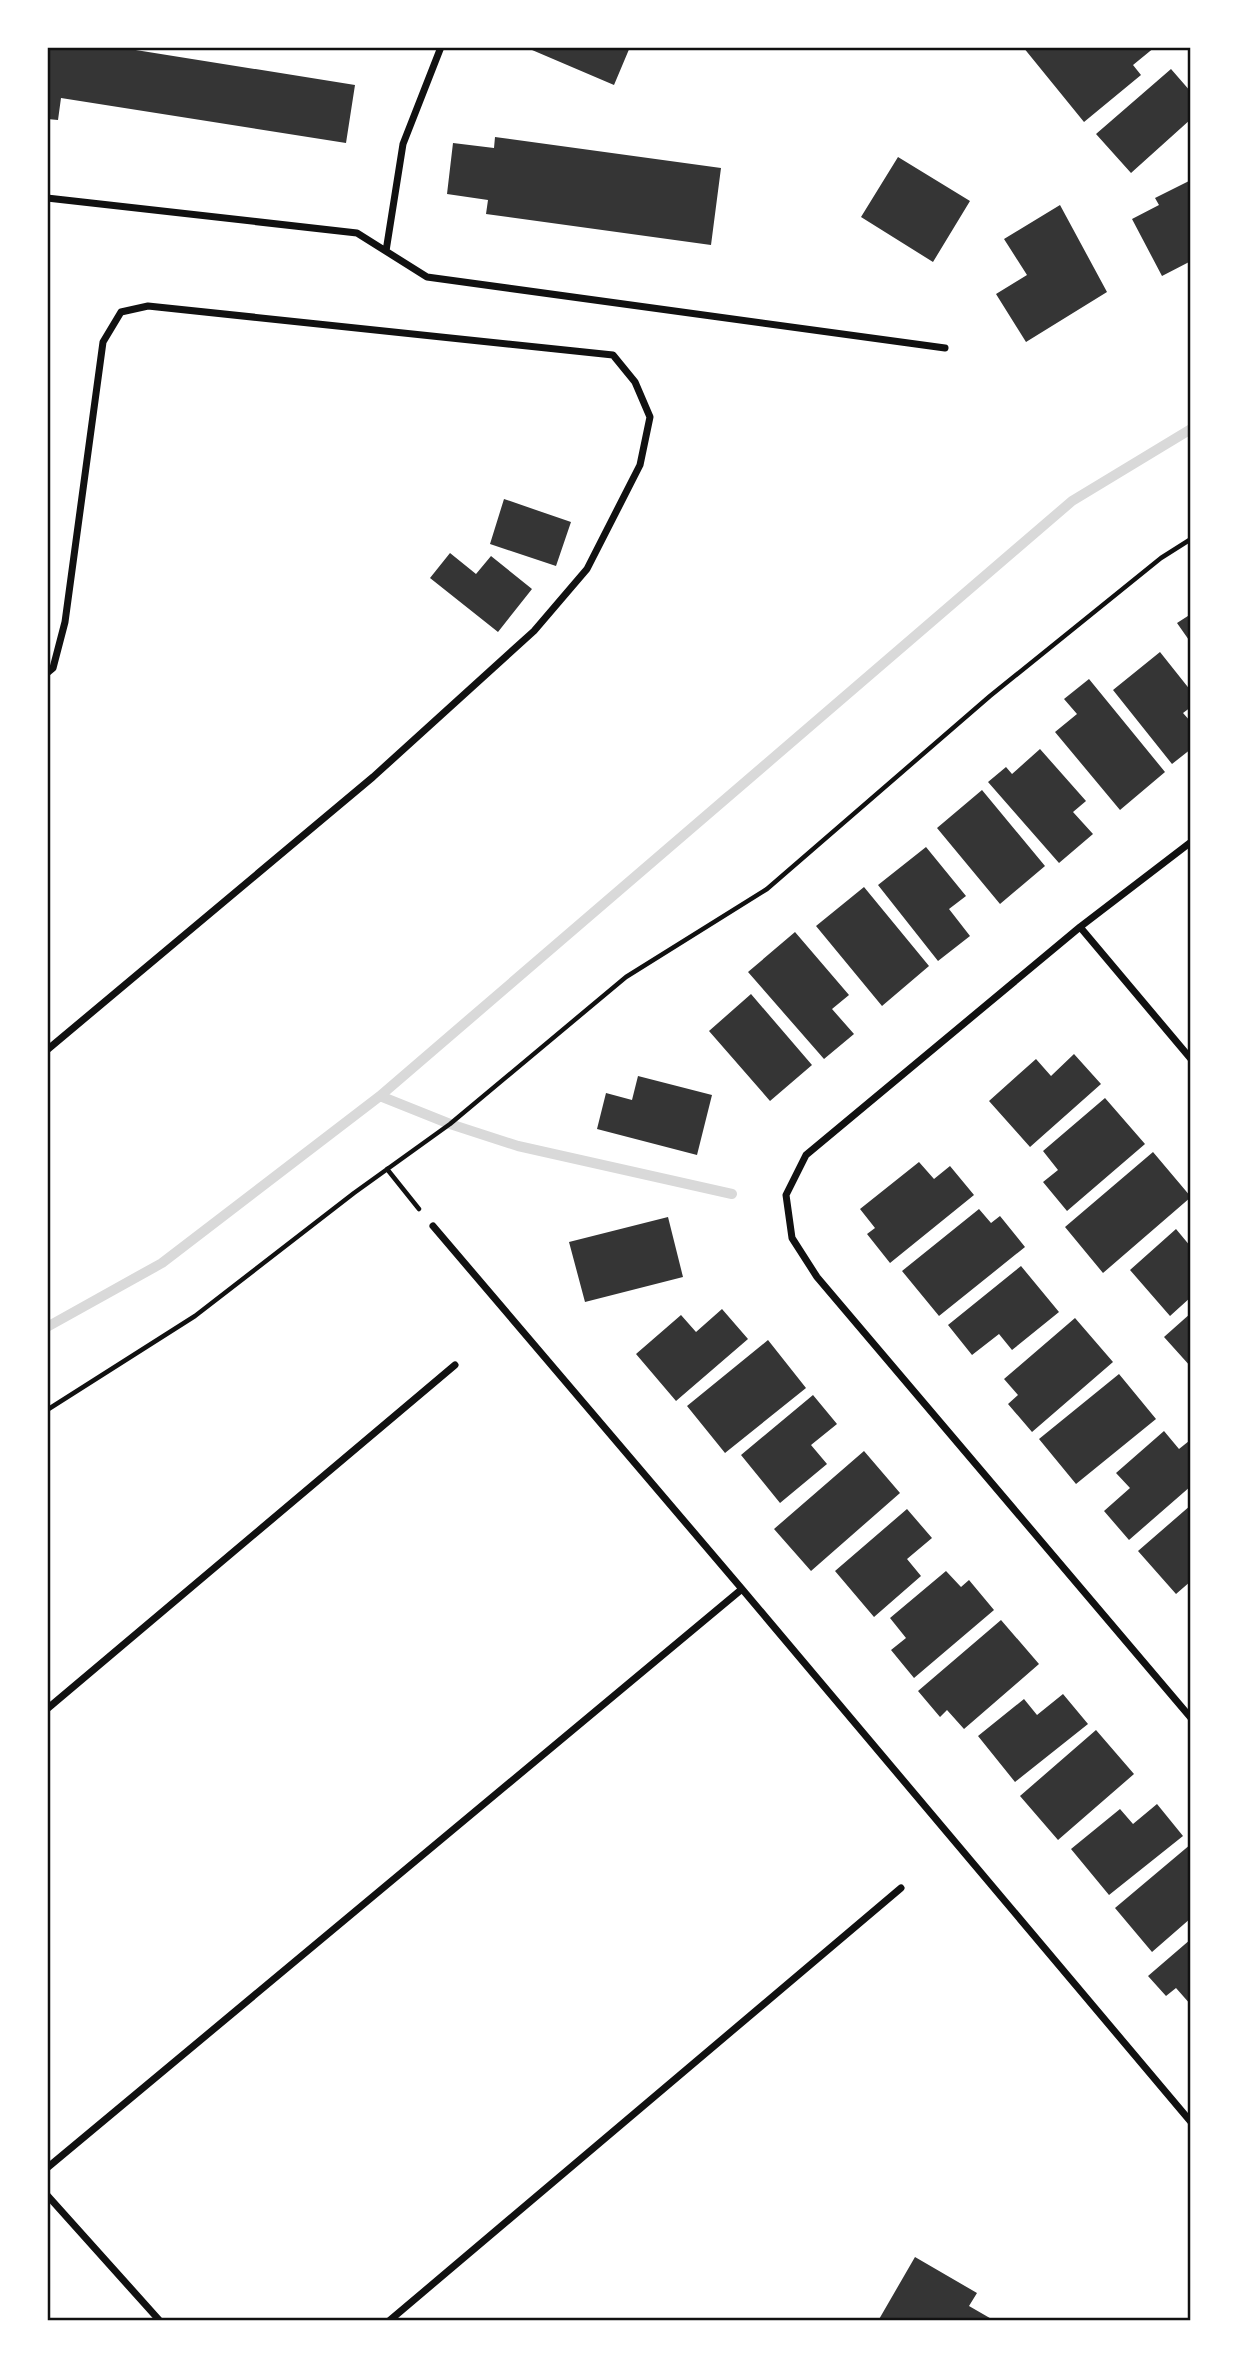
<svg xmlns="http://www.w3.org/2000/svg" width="1238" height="2368" font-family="'Golos Text',sans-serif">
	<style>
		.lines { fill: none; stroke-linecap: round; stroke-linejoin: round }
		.stream { stroke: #d9d9d9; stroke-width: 10 }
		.building { fill: #353535 }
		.path { stroke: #111; stroke-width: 4.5 }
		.minor { stroke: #111; stroke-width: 7 }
		.neatline { fill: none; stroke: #111; stroke-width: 2.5 }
	</style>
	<rect width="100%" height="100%" fill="#fff"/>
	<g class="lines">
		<path class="stream" d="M380 1096 450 1124 518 1146 732 1194
			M47 1327 162 1263 380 1096 1072 501 1191 429"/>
	</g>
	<path class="building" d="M47 47H117L355 85 346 143 61 98 58 120 47 119Z
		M525 47H630L614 85Z
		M1023 47H1155L1133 65 1141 75 1084 122Z
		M1171 69 1191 92V119L1131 173 1096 134Z
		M495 137 721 168 711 245 486 214 488 200 447 194 453 143 494 148Z
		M898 157 970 201 933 262 861 217Z
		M1191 180V261L1162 276 1132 219 1159 205 1155 198Z
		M1060 205 1107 292 1026 342 996 294 1027 275 1004 239Z
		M504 499 571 522 556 566 490 544Z
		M450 553 476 574 491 556 532 589 498 632 430 578Z
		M1191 614V643L1177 623Z
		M1160 652 1191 691V707L1183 713 1191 722V749L1172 764 1113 690Z
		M1089 679 1165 772 1120 810 1055 732 1077 714 1064 699Z
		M1040 749 1086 801 1073 812 1093 834 1059 863 988 782 1006 767 1012 774Z
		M982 790 1045 866 1000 904 937 828Z
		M926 847 966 896 949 909 970 936 938 961 878 885Z
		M864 887 929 966 882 1006 816 926Z
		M795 932 849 995 832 1009 854 1034 824 1059 748 972Z
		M751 994 812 1065 770 1101 709 1031Z
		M1074 1054 1101 1084 1030 1147 989 1101 1036 1059 1051 1076Z
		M638 1076 712 1095 697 1155 597 1129 606 1093 632 1100Z
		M1105 1098 1145 1144 1067 1211 1043 1182 1058 1170 1043 1151Z
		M1153 1152 1191 1197 1103 1273 1065 1227Z
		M919 1162 934 1179 950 1166 974 1195 890 1263 867 1234 875 1228 860 1209Z
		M979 1209 991 1223 1000 1216 1025 1247 939 1316 902 1271Z
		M668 1217 683 1277 585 1302 569 1242Z
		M1176 1229 1191 1247V1297L1170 1316 1130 1270Z
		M1021 1266 1059 1312 1012 1350 999 1334 972 1355 948 1325Z
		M722 1309 748 1339 676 1401 636 1354 681 1315 696 1332Z
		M1191 1313V1367L1164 1337Z
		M1075 1318 1113 1362 1032 1432 1008 1404 1018 1395 1004 1379Z
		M768 1340 806 1388 725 1453 687 1406Z
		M1119 1374 1156 1419 1076 1484 1039 1439Z
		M813 1395 837 1424 811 1445 827 1464 780 1503 741 1455Z
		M1164 1431 1179 1449 1189 1441 1191 1443V1486L1129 1540 1104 1511 1130 1488 1116 1473Z
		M864 1451 900 1493 811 1571 774 1529Z
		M1191 1505V1581L1176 1594 1138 1551Z
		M907 1509 932 1538 907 1559 921 1576 874 1617 835 1571Z
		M946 1571 961 1587 969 1580 994 1610 914 1678 891 1650 906 1638 890 1618Z
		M1001 1620 1039 1664 964 1729 947 1710 940 1717 918 1691Z
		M1063 1694 1088 1724 1015 1782 978 1736 1024 1699 1037 1715Z
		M1096 1730 1134 1774 1058 1840 1020 1796Z
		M1157 1804 1183 1836 1109 1895 1071 1849 1120 1809 1133 1824Z
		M1191 1844V1918L1152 1952 1115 1908Z
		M1191 1939V2005L1176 1988 1166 1996 1148 1976Z
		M915 2257 977 2293 969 2306 995 2321H878Z"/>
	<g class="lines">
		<path class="path" d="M387 1169 419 1209
			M47 1410 195 1316 354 1193 450 1124 626 977 767 889 990 696 1161 558 1191 539"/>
		<path class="minor" d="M47 198 357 233 427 277 945 348
			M386 251 403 144 441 47
			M47 673 53 668 65 622 103 342 121 312 148 306 613 355 635 382 650 417 640 465 587 569 534 631 373 777 47 1050
			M1191 842 1080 927 806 1155 786 1195 792 1238 817 1277 1191 1718
			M1080 927 1191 1059
			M433 1226 742 1589 1191 2122
			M47 1709 455 1365
			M47 2168 742 1589
			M47 2195 160 2321
			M389 2321 901 1888"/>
	</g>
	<rect width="1238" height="2368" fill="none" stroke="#ffffff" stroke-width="98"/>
	<rect x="49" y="49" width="1140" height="2270" class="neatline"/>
</svg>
